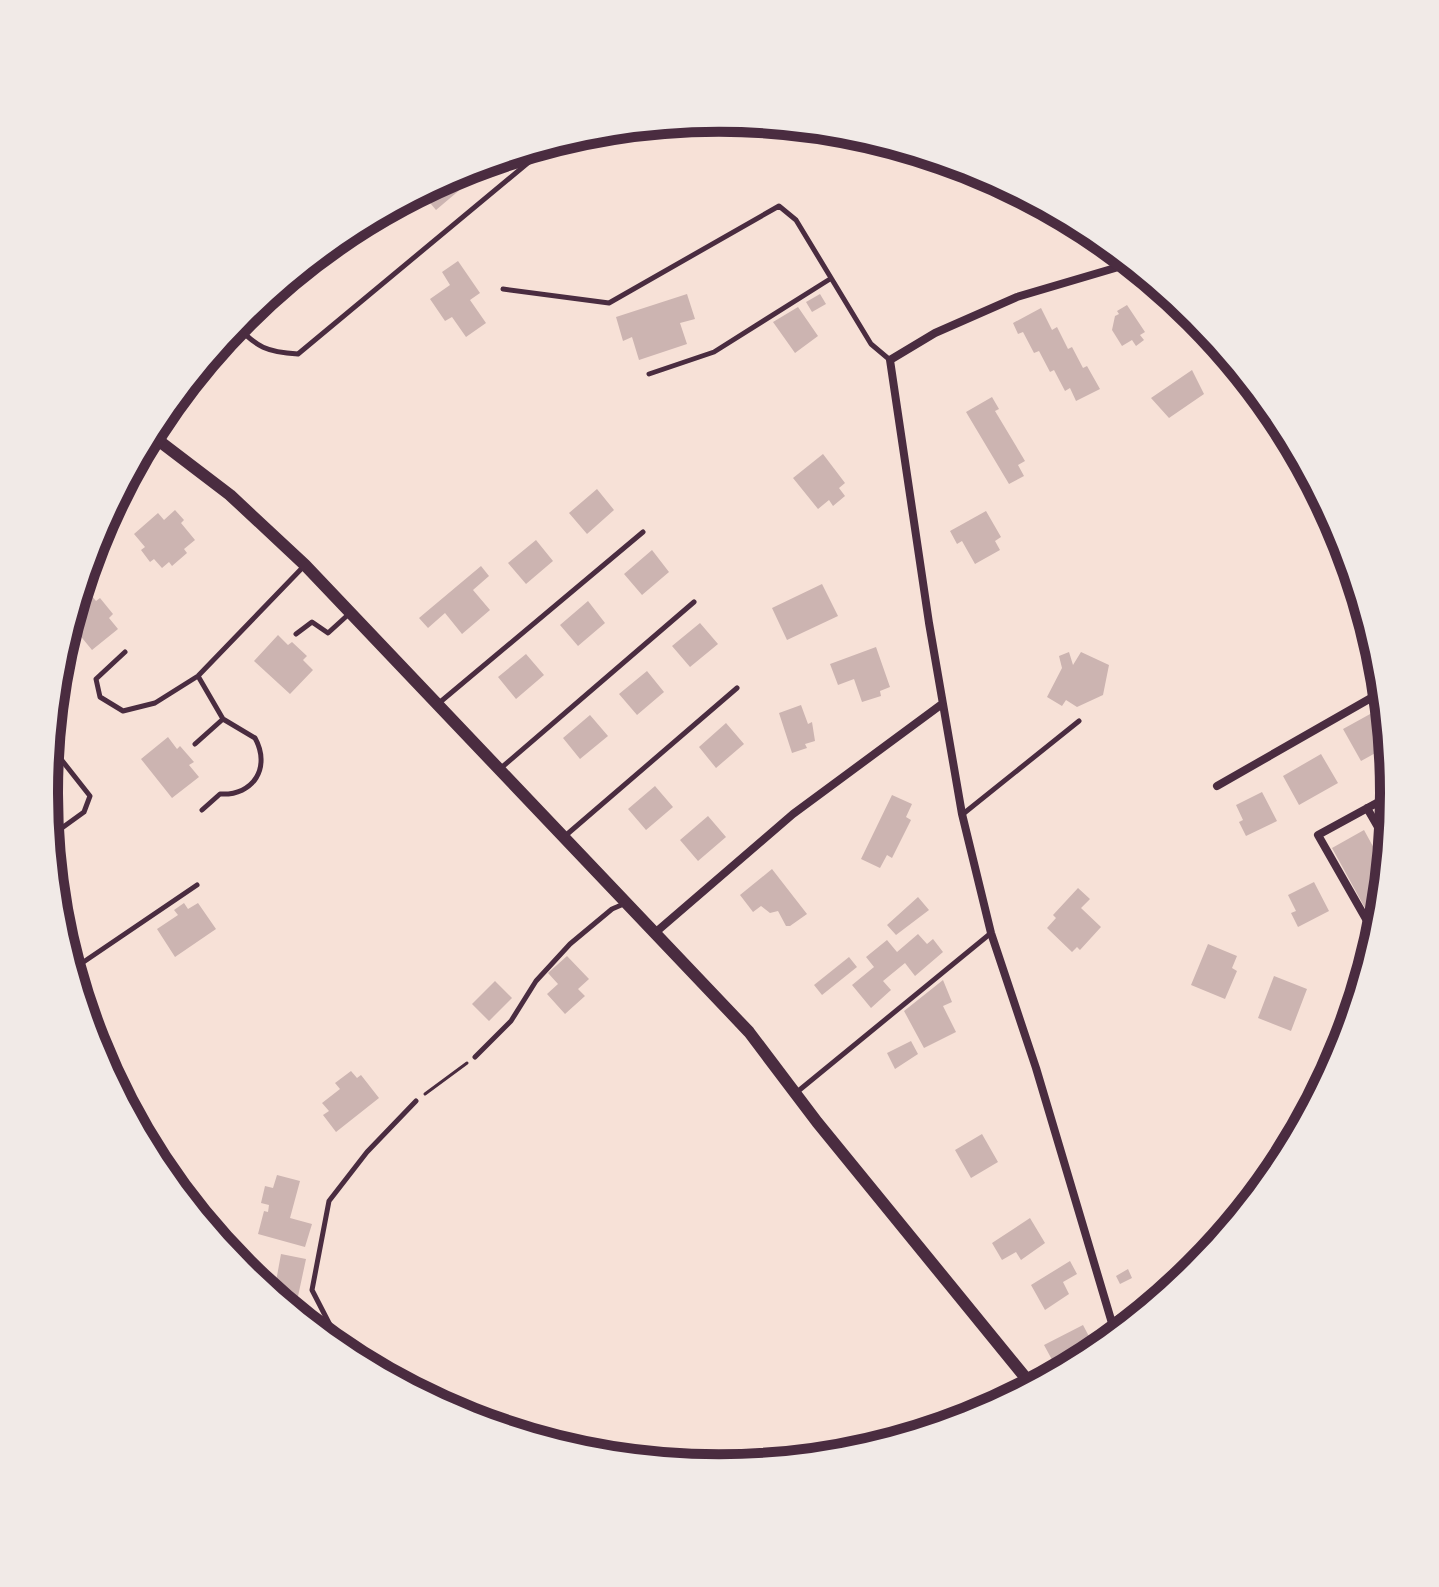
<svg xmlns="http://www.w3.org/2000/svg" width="1439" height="1587" font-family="Ubuntu,sans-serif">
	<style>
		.building { fill: #ccb4b1 }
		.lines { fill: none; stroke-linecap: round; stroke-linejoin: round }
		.path { stroke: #4a2c40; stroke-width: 3 }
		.service { stroke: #4a2c40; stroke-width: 5 }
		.minor { stroke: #4a2c40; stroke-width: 8 }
		.tertiary { stroke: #4a2c40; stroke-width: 12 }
		.rim { fill: none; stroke: #4a2c40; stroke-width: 10 }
	</style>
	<rect width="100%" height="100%" fill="#f7e1d7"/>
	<path class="building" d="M451 175 462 188 436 210 420 191Z
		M458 261 480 293 470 300 486 323 466 337 452 317 445 321 430 299 450 285 442 272Z
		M687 294 695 319 680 323 687 344 639 360 632 337 623 341 616 317Z
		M820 294 826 304 812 312 806 302Z
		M1127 305 1145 332 1140 335 1144 340 1136 346 1132 340 1122 346 1112 330 1115 316 1119 314 1117 311Z
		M798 307 818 336 795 353 773 322Z
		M1041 308 1052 330 1057 327 1068 349 1072 347 1083 368 1087 366 1100 389 1076 401 1070 388 1065 391 1054 370 1050 372 1039 351 1034 353 1023 332 1018 334 1013 323Z
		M1192 370 1204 394 1169 418 1151 398Z
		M992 397 999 409 995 411 1025 461 1018 465 1024 476 1009 484 966 412Z
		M823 454 845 483 839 488 845 496 833 506 829 500 818 509 793 478Z
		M597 489 614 510 587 534 569 513Z
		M175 510 184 520 181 523 195 540 184 549 187 553 172 566 169 562 162 568 154 559 150 562 141 550 145 547 134 534 158 513 164 520Z
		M986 511 1001 537 995 541 1000 550 975 564 962 541 957 544 950 531Z
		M536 540 553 561 526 584 508 563Z
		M652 550 669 572 642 595 624 574Z
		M481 566 489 576 473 590 490 610 462 634 445 613 428 628 419 618Z
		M822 584 838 616 787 640 772 608Z
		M87 590 96 601 100 598 113 614 109 618 118 629 92 650 69 622 76 599Z
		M588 601 605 623 578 646 560 625Z
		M700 623 718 644 690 667 672 646Z
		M278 635 288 645 292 642 307 656 303 660 313 670 290 694 254 661Z
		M876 647 890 687 880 691 881 696 862 702 854 679 838 685 830 664Z
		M1069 652 1073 665 1081 652 1109 665 1103 695 1077 707 1066 700 1062 706 1047 697 1062 668 1059 656Z
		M526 654 544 675 516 699 498 677Z
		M647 671 664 692 637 715 619 694Z
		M801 705 808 724 812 722 815 741 805 744 807 748 792 753 779 713Z
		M1381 708 1388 720 1390 745 1361 761 1343 729Z
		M590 715 608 736 580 759 563 738Z
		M726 723 744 744 716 768 699 747Z
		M168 737 177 749 180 746 194 762 189 765 199 777 172 798 141 759Z
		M1321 754 1338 783 1299 805 1283 776Z
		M655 786 673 807 646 830 628 809Z
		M1262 792 1277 821 1246 836 1239 822 1243 820 1236 805Z
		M892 795 912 804 906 817 911 820 892 858 887 855 880 868 861 859Z
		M708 816 726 837 698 861 680 840Z
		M1364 830 1387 872 1385 897 1365 908 1332 848Z
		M772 869 807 914 790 926H786L778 911 770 913 761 906 753 912 740 895Z
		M1314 882 1329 911 1298 927 1291 913 1296 911 1288 895Z
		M1078 888 1090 899 1081 908 1101 927 1080 950 1077 947 1072 952 1047 928 1056 918 1053 915Z
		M918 897 929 910 896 935 887 925Z
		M184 903 188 909 198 903 216 929 175 957 157 929 178 915 174 910Z
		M918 934 927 944 933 939 943 952 915 976 905 963 883 981 891 990 871 1008 852 985 874 967 866 957 887 940 897 952Z
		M1208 944 1237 956 1232 968 1237 971 1225 999 1191 985Z
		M567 956 589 979 578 989 585 996 565 1014 547 994 558 984 548 973Z
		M849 957 857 967 822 995 814 985Z
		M1274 976 1307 989 1291 1031 1258 1018Z
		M943 980 952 1002 943 1006 956 1032 924 1048 904 1011Z
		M495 981 512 998 489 1021 472 1004Z
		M911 1041 918 1054 895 1069 887 1053Z
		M351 1071 357 1078 361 1075 379 1098 336 1132 323 1115 329 1111 322 1103 340 1089 335 1083Z
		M982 1134 998 1162 971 1178 955 1150Z
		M277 1175 300 1181 290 1218 312 1224 305 1247 258 1234 264 1211 268 1212 269 1205 261 1203 265 1186 273 1188Z
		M1030 1218 1045 1243 1021 1260 1016 1252 1002 1260 992 1243Z
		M281 1254 306 1259 297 1301 280 1298 282 1288 275 1287Z
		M1070 1261 1077 1274 1063 1282 1069 1294 1045 1310 1031 1285Z
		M1128 1269 1132 1278 1120 1284 1116 1276Z
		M1083 1325 1094 1346 1087 1349 1091 1357 1076 1365 1072 1358 1056 1367 1044 1345Z"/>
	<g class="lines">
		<path class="path" d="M425 1094 467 1063"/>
		<path class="service" d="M503 289 609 303 779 206 796 220 871 344 890 360
			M235 324C257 348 267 352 298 354L553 142
			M649 374 714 352 830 279
			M296 634 312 622 328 633 350 613
			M125 652 96 679 100 697 123 711 155 703 198 676 305 565
			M439 703 643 532
			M195 744 223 719 198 676
			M501 768 694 602
			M202 810 220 794C254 796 271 767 255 738L223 719
			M963 814 1079 721
			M565 836 737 688
			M48 838 84 812 90 796 49 744
			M60 936 82 963 197 885
			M475 1057 511 1021 536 981 570 944 612 909 626 903
			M797 1092 991 933
			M346 1356 312 1290 329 1201 367 1152 416 1101"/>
		<path class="minor" d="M1217 786 1385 690
			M1367 808 1390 848
			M656 932 793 814 942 704
			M1378 940 1318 835 1395 793
			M1112 1323 1036 1068 991 933 962 814 929 623 890 360 935 333 1017 297 1132 263
			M1115 1339 1112 1323 1203 1264"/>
		<path class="tertiary" d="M150 434 230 495 305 565 749 1032 817 1122 1034 1388"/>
	</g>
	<path d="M0 0H1439V1587H0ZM58 793a661 661 0 1 1 1322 0a661 661 0 1 1-1322 0Z" fill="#f1eae7" fill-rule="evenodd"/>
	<path class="rim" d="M58 793a661 661 0 1 1 1322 0a661 661 0 1 1-1322 0Z"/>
</svg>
